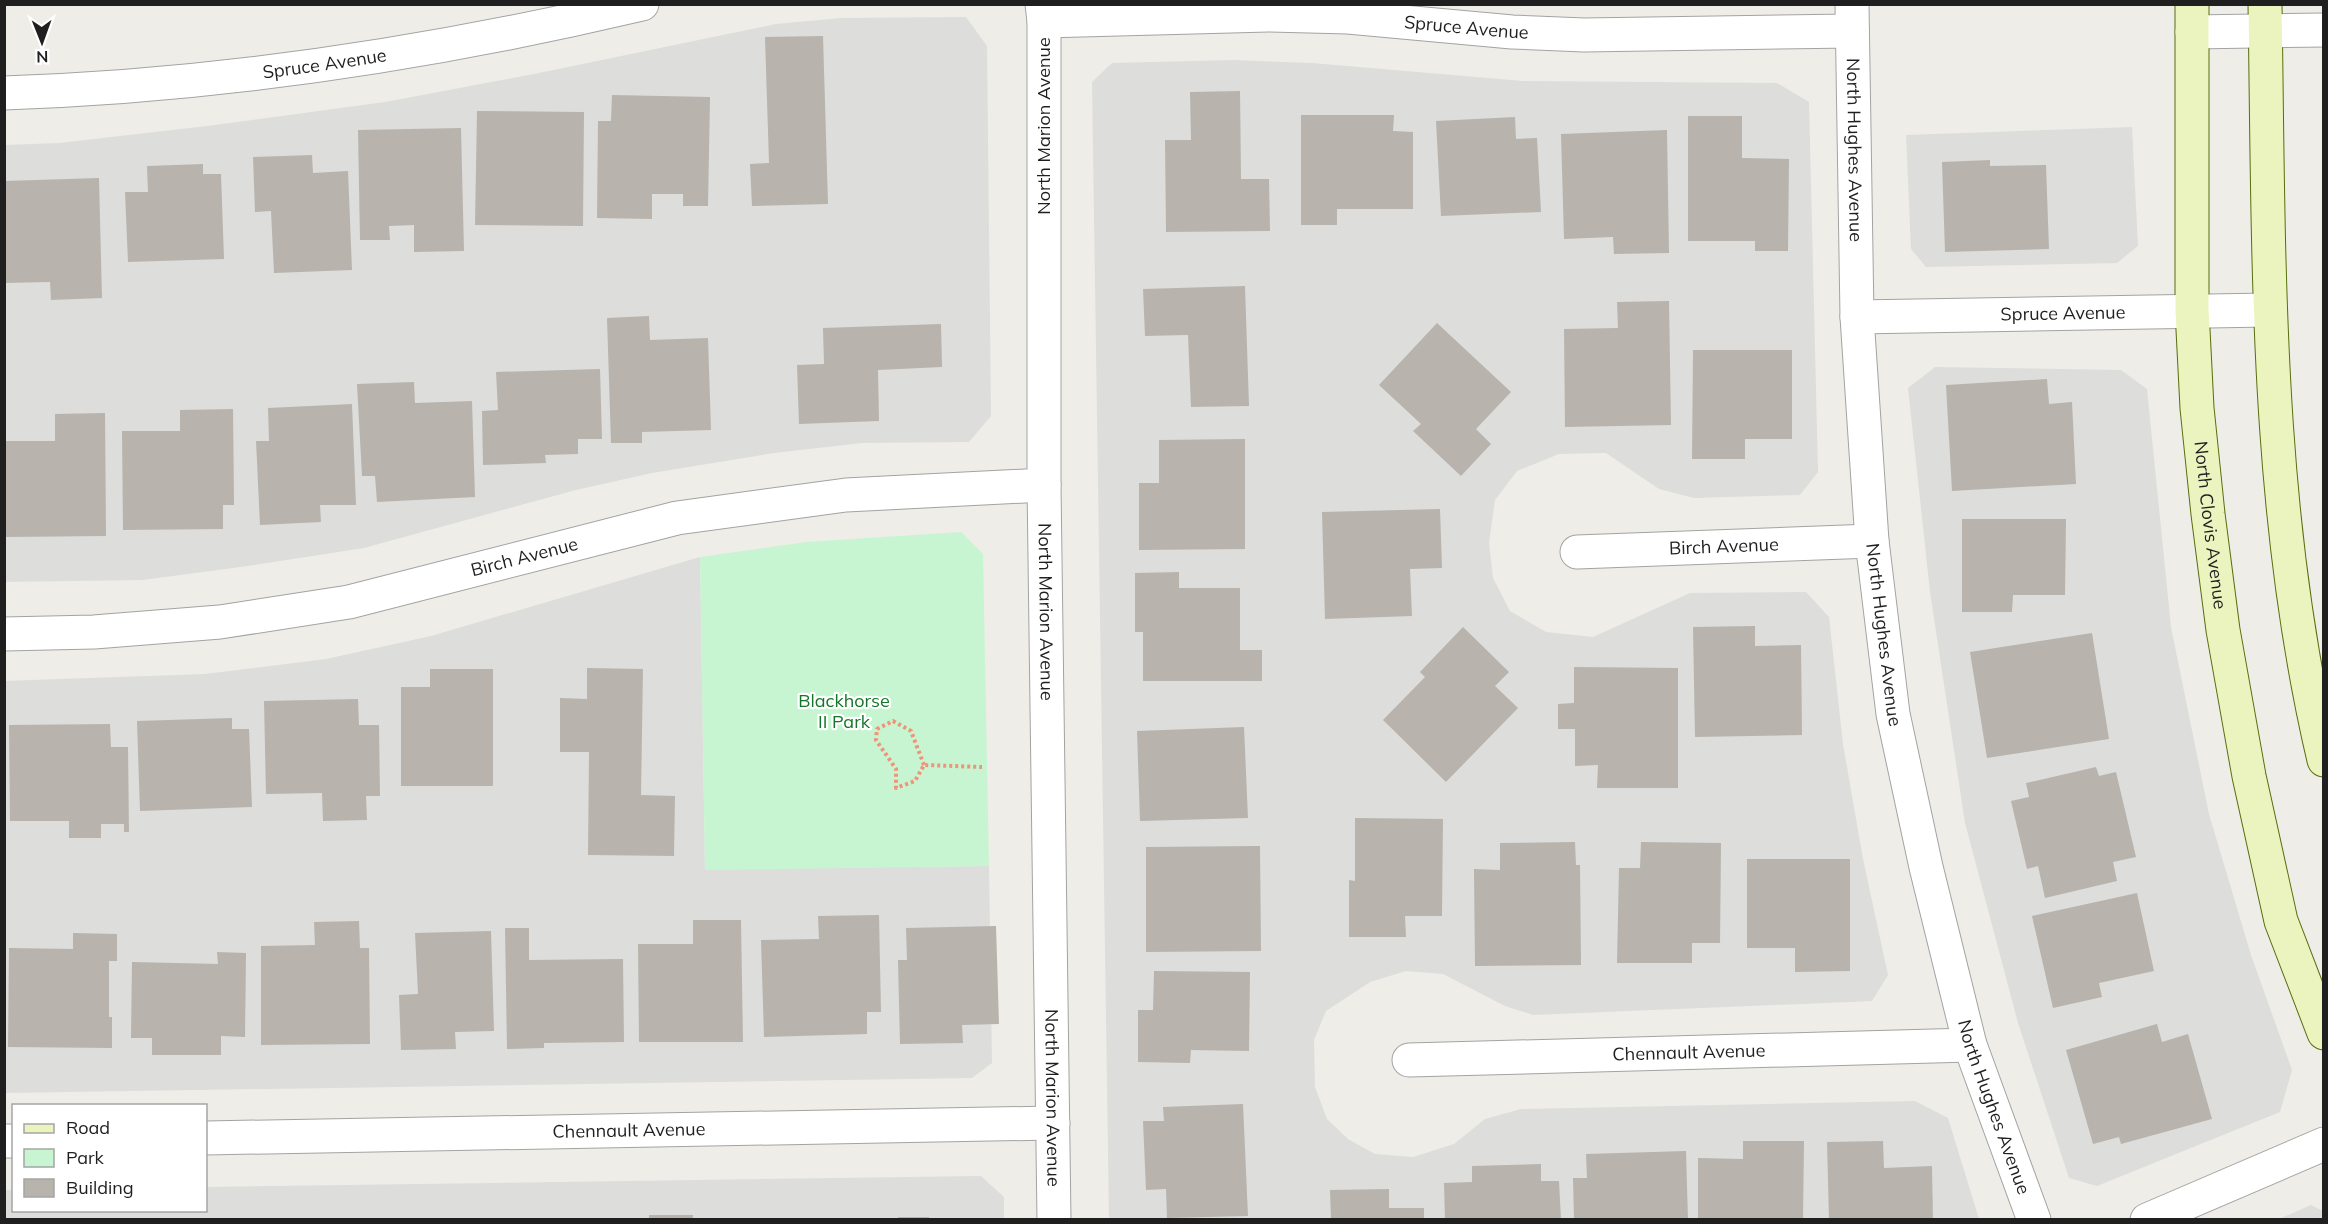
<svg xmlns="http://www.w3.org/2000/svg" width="2328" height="1224" font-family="Mulish,sans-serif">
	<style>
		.residential { fill: #dddddc }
		.park { fill: #c8f5d1 }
		.building { fill: #b8b3ac }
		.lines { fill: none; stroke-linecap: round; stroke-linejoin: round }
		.minor-casing { stroke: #a3a3a3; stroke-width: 35 }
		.secondary-casing { stroke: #576e0e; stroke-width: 35 }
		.path { stroke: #ee9479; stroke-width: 4; stroke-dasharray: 3 3; stroke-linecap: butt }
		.minor { stroke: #fff; stroke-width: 33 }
		.secondary { stroke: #ebf4bf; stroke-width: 33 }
		.labels { text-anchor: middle; stroke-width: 4.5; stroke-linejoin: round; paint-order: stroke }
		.street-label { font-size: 18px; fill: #1f1f1f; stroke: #fff }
		.park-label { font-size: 18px; fill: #15762a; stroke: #fff }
	</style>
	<rect width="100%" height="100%" fill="#efede7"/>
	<path class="residential" d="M966 17 987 46 991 416 969 442 862 443 774 453 652 473 576 490 364 548 248 566 143 580 5 582 4 145 59 143 207 126 385 102 539 73 776 24 841 18Z
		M1234 60 1312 63 1523 81 1777 83 1809 102 1818 472 1800 495 1694 498 1659 489 1606 453 1559 454 1517 471 1495 500 1489 543 1493 578 1510 611 1546 632 1593 637 1690 593 1806 592 1829 617 1843 744 1863 859 1888 975 1872 1001 1533 1015 1505 1006 1443 974 1406 971 1370 982 1326 1011 1314 1040 1315 1087 1327 1119 1348 1139 1375 1154 1413 1157 1454 1144 1485 1119 1521 1109 1915 1101 1948 1118 1979 1219H1109L1092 82 1112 63Z
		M2132 127 2138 246 2117 263 1926 267 1911 249 1906 135Z
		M1935 367 2121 370 2147 389 2171 627 2209 814 2251 955 2292 1070 2280 1112 2097 1186 2069 1178 2018 1023 1965 823 1930 592 1908 388Z
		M700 557 705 869 989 866 992 1063 972 1078 5 1093 4 681 205 674 326 659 431 636Z
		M981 1176 1004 1197V1219L5 1220 4 1190H13L14 1210H206V1187Z
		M2311 1205 2323 1211V1219H2279Z"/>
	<path class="park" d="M961 532 983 554 989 866 705 870 700 557 806 542Z"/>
	<path class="building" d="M823 36 828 204 752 206 750 164 769 163 765 37Z
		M1240 91 1241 179H1269L1270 231 1166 232 1165 140H1191L1190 92Z
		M612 95 710 97 708 206H683V194H652V219L597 218 598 121H611Z
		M477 111 584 112 583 226 475 225Z
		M1301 115H1394L1393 131 1413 132V209H1337V225H1301Z
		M1688 116H1742V158L1789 159 1788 251H1755V241H1688Z
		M1515 117 1516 139 1537 138 1541 212 1441 216 1436 121Z
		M461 128 464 251 414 252V225L389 226 390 240H360L358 130Z
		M1667 130 1669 253 1614 254 1613 237 1564 239 1561 134Z
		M312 155 313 173 348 171 352 270 274 273 271 211 255 212 253 157Z
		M1990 160V166L2046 165 2049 249 1945 252 1942 162Z
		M203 164V174H221L224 259 128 262 125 192H148L147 166Z
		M99 178 102 298 51 300 50 282 4 283V181Z
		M1245 286 1249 406 1191 407 1188 335 1145 336 1143 289Z
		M1669 301 1671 425 1565 427 1564 329 1618 328 1617 302Z
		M649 316 650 340 708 338 711 430 642 432V443H611L607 318Z
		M1437 323 1511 392 1476 429 1491 444 1461 476 1413 431 1421 424 1379 385Z
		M941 324 942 367 878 370 879 421 799 424 797 365 824 364 823 328Z
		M1693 350H1792V439H1745V459H1692Z
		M600 369 602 439H578V454L545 455 546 463 483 465 482 411 498 410 496 372Z
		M2047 379 2049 404 2072 402 2076 484 1952 491 1946 385Z
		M414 382 415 403 472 401 475 497 377 502 375 476H362L357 384Z
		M352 404 356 505H320L321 522 260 525 256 441H269L268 408Z
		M233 409 234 505H223V529L123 530 122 431H180V410Z
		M105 413 106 536 4 537V441H55V414Z
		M1245 439V549L1139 550V483H1159V440Z
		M1440 509 1442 568 1410 569 1412 616 1325 619 1322 512Z
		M1962 519H2066L2065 595H2013L2012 612H1962Z
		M1179 572V588H1240V650H1262V681H1143V632H1135V573Z
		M1755 626V646L1801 645 1802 735 1695 737 1693 627Z
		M1463 627 1509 672 1495 686 1518 708 1446 782 1383 720 1425 677 1420 672Z
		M2092 633 2109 739 1987 758 1970 652Z
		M1574 667 1678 668V788H1597L1598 765 1575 766V729H1558V704L1574 703Z
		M587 668 643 669 641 795 675 796 674 856 588 855 589 752H560V698L587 699Z
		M430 669H493V786H401V687H430Z
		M358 699 359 725H379L380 796H366L367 820 323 821 322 793 266 794 264 701Z
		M232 718V729H249L252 807 140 811 137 721Z
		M110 724 111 747H128L129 832H124V824H101V838H69V821H10L9 725Z
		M1244 727 1248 818 1140 821 1137 731Z
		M2096 767 2099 776 2116 772 2136 857 2113 862 2117 881 2045 898 2038 866 2027 869 2011 801 2029 797 2026 783Z
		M1355 818 1443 819 1442 916H1405L1406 937H1349V880L1355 881Z
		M1575 842 1576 865H1580L1581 965 1475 966 1474 869 1500 870V843Z
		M1641 842 1721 843 1720 943H1692V963H1617L1619 868H1640Z
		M1260 846 1261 951 1146 952V847Z
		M1747 859H1850V971L1795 972V948H1747Z
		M2137 893 2154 971 2099 983 2102 997 2053 1008 2032 916Z
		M879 915 881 1012H867V1034L764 1037 761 940 819 939 818 916Z
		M693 920H741L743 1042H639L638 944H693Z
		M359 921 360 948H369L370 1044 261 1045V946L315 945 314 922Z
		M996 926 999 1024 962 1025 963 1043 900 1044 898 960H907L906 928Z
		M505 928H529V960L623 959 624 1042 544 1043V1048L507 1049Z
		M491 931 494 1031 455 1032 456 1049 401 1050 399 995 418 994 415 933Z
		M73 933 117 934V961H109V1017H112V1048L8 1047 9 948 73 949Z
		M217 952 246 953 245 1037 221 1036V1055H152V1038H131L132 962 218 964Z
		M1154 971 1250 972 1249 1051 1191 1050 1190 1063 1138 1062V1010H1153Z
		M2157 1024 2162 1042 2188 1034 2212 1119 2121 1144 2119 1137 2093 1144 2066 1050Z
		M1243 1104 1248 1216 1167 1218 1166 1189 1146 1190 1143 1121H1164L1163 1107Z
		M1743 1141H1804L1803 1220H1698V1158L1743 1159Z
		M1883 1141 1884 1168 1932 1166 1933 1220H1829L1827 1142Z
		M1686 1151 1688 1220H1574L1573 1178H1587L1586 1154Z
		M1541 1164V1181H1559L1561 1220H1445L1444 1183 1472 1182V1166Z
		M1389 1189V1208H1424V1220H1331L1330 1190Z
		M649 1215H693V1220H649Z
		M898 1217H929V1220H898Z"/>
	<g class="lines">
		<defs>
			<g id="minor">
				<path id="s1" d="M1042 4 1044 21V485L1054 1220"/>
				<path id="s2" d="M1852 4 1857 317 1872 541 1893 714 1926 867 1970 1045 2034 1220"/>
				<path id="s3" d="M1044 21 1268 15 1348 17 1512 32 1584 35 1852 31"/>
				<path d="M2192 32 2324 30"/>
				<path id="s4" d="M4 93C219 86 434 53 642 4"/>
				<path id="s5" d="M1857 317 2268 310"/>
				<path id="s6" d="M1577 552 1872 541"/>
				<path id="s7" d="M4 634 94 632 220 622 349 602 677 518 846 495 1044 485"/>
				<path id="s8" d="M1409 1060 1970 1045"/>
				<path id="s9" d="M206 1138 1053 1123"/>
				<path d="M4 1141H14"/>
				<path d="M2147 1220 2324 1144"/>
			</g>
			<g id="secondary">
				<path id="s10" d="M2192 4V310L2197 408 2208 514 2223 630 2249 776 2281 921 2324 1033"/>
				<path d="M2265 4C2269 260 2265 510 2324 760"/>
			</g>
		</defs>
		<use href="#minor" class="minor-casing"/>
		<use href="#secondary" class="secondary-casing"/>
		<path class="path" d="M924 765 911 731 893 721 877 729 876 740 896 769V788L915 781 924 765 982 767"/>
		<use href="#minor" class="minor"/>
		<use href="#secondary" class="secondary"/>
	</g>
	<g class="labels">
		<g class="street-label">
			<text dy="6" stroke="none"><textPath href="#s3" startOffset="423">Spruce Avenue</textPath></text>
			<text dy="6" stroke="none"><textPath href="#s4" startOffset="322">Spruce Avenue</textPath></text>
			<text transform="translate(1044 126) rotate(-90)" y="6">North Marion Avenue</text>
			<text dy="6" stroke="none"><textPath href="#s2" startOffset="146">North Hughes Avenue</textPath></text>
			<text dy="6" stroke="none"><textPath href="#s5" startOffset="206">Spruce Avenue</textPath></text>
			<text dy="6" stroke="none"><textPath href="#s10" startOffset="522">North Clovis Avenue</textPath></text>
			<text dy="6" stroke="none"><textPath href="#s6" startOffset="147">Birch Avenue</textPath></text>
			<text dy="6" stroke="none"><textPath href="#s7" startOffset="528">Birch Avenue</textPath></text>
			<text dy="6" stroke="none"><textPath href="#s1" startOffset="608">North Marion Avenue</textPath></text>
			<text dy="6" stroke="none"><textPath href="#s2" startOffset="632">North Hughes Avenue</textPath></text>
			<text dy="6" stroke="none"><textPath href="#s8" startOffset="280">Chennault Avenue</textPath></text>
			<text dy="6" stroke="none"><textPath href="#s1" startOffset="1094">North Marion Avenue</textPath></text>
			<text dy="6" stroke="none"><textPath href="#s2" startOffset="1118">North Hughes Avenue</textPath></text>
			<text dy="6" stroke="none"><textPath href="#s9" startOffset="423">Chennault Avenue</textPath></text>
		</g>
		<g class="park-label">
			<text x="844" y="707">Blackhorse<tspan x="844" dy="21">II Park</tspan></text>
		</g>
	</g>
	<rect width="2328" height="1224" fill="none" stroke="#1f1f1f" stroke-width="12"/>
	<rect x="12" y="1104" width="195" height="108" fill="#ffffff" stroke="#a5a5a5" stroke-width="1.5"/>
	<rect x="24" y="1124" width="30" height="9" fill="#ebf4bf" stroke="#a5a5a5" stroke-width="1.5"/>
	<text x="66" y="1134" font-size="18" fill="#1f1f1f">Road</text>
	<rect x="24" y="1149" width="30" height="18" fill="#c8f5d1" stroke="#a5a5a5" stroke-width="1.5"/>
	<text x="66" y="1164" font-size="18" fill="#1f1f1f">Park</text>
	<rect x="24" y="1179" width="30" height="18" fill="#b8b3ac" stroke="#a5a5a5" stroke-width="1.5"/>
	<text x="66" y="1194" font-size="18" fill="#1f1f1f">Building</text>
	<g transform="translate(42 42) rotate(179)" stroke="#ffffff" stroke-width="4.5" paint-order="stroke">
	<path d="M0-4.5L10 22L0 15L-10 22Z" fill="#1f1f1f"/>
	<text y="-9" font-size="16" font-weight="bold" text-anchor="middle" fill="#1f1f1f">N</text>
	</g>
</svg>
